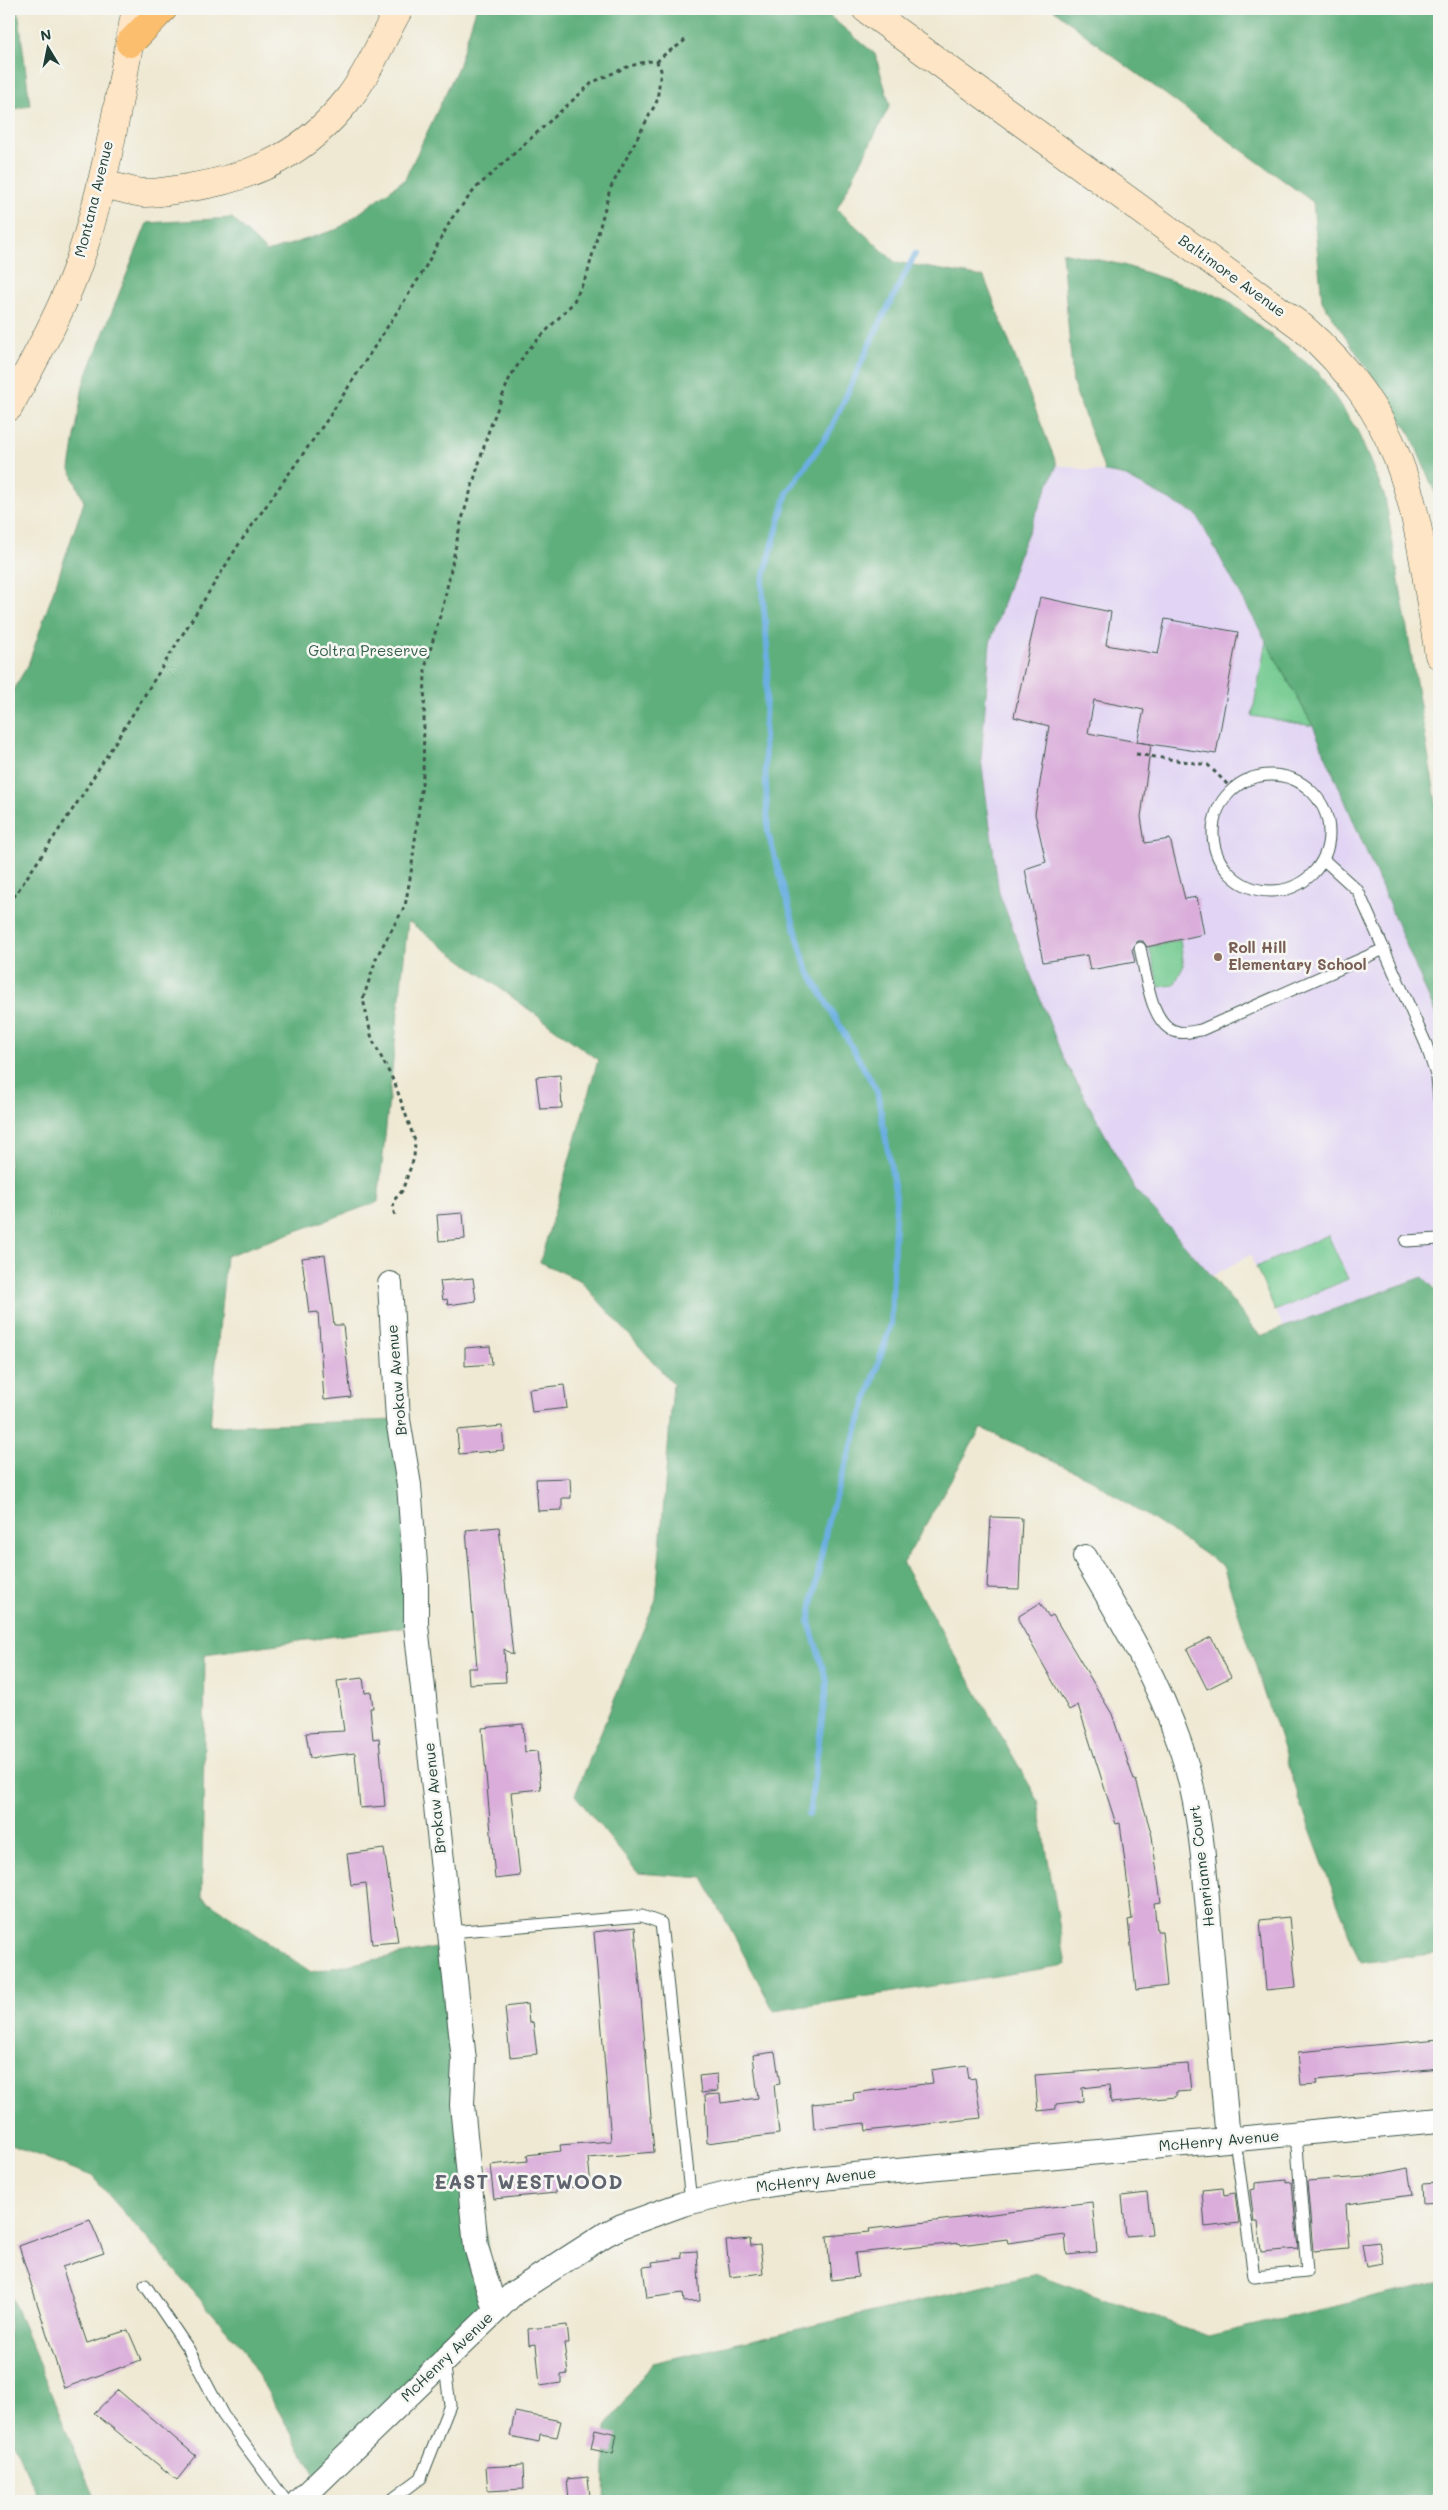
<svg xmlns="http://www.w3.org/2000/svg" width="1448" height="2510" font-family="Mali,sans-serif">
	<style>
		.built { fill: #e1d4f4 }
		.green { fill: #74cb91; stroke: #4a8462 }
		.forest { fill: #5faf7b; stroke: #3f7658 }
		.lines { fill: none; stroke-linecap: round; stroke-linejoin: round }
		.stream { stroke: #6bafe1; stroke-width: 6 }
		.building { fill: #daadda; fill-rule: evenodd }
		.lane-casing { stroke: #3e574c; stroke-width: 13 }
		.street-casing { stroke: #3e574c; stroke-width: 26 }
		.secondary-casing { stroke: #3e574c; stroke-width: 29 }
		.highway-casing { stroke: #3e574c; stroke-width: 29 }
		.path { stroke: #3e574c; stroke-width: 3; stroke-dasharray: 4 4; stroke-linecap: butt }
		.lane { stroke: #fff; stroke-width: 11 }
		.street { stroke: #fff; stroke-width: 24 }
		.secondary { stroke: #fde5c5; stroke-width: 28 }
		.highway { stroke: #fbbe6e; stroke-width: 28 }
		.education-dot { fill: #8d6e63; stroke: #f6f6f2; stroke-width: 2 }
		.labels { text-anchor: middle; stroke-width: 5; stroke-linejoin: round; paint-order: stroke }
		.street-label { font-size: 15px; fill: #1f3d34; stroke: #f6f6f2 }
		.park-label { font-size: 15px; fill: #34604b; stroke: #f6f6f2 }
		.education-label { font-size: 15px; font-weight: bold; fill: #785e54; stroke: #f6f6f2; text-anchor: start }
		.district-label { font-size: 20px; font-weight: bold; letter-spacing: 1px; fill: #60646e; stroke: #f6f6f2 }
	</style>
	<rect width="100%" height="100%" fill="#f6f6f2"/>
	<filter id="ink" filterUnits="userSpaceOnUse"><feTurbulence type="fractalNoise" baseFrequency=".02" numOctaves="2"/><feDisplacementMap in="SourceGraphic" scale="10" xChannelSelector="R" yChannelSelector="G"/><feConvolveMatrix kernelMatrix="1 2 1 2 8 2 1 2 1" color-interpolation-filters="sRGB"/></filter>
	<filter id="wash" filterUnits="userSpaceOnUse"><feTurbulence type="fractalNoise" baseFrequency=".0096" numOctaves="4" result="noise"/><feDisplacementMap in="SourceGraphic" scale="20" xChannelSelector="R" yChannelSelector="G"/><feGaussianBlur stdDeviation="1.12" result="paint"/><feColorMatrix in="noise" values="0 0 0 0 0 0 0 0 0 0 0 0 0 0 0 0 0 1.4 0 .05"/><feComposite in="paint" operator="in"/></filter>
	<g filter="url(#wash)">
		<rect width="100%" height="100%" fill="#efe9d3"/>
		<path class="built" d="M1057 465 1122 475 1196 514 1313 726 1439 1022V1285L1286 1333 1250 1255 1212 1276 1135 1189 1063 1058 999 893 981 759 990 643 1021 549Z"/>
		<path class="green" d="M1266 641 1313 726 1252 716Z
			M1180 940 1184 965 1174 985 1159 987 1149 947Z
			M1328 1235 1348 1279 1275 1311 1256 1267Z"/>
		<path class="forest" d="M9 9H18L30 105 9 111Z
			M476 9H821L875 54 890 105 837 209 895 262 984 277 1057 465 1021 549 990 643 981 759 999 893 1063 1058 1135 1189 1212 1276 1260 1336 1423 1277 1439 1293V1953L1360 1963 1306 1819 1223 1566 1089 1478 981 1428 903 1564 1038 1800 1066 1965 774 2011 703 1878 638 1873 575 1795 656 1599 673 1384 581 1281 540 1262 598 1060 408 921 378 1202 226 1256 210 1426 398 1420 416 1625 205 1654 202 1897 311 1972 451 1945 495 2310 319 2482 242 2347 92 2176 9 2144V697L28 665 84 502 70 469 83 385 147 223 232 218 267 252 338 229 405 179 458 67Z
			M1053 9H1439V529L1436 495 1410 433 1322 301 1313 202 1106 51Z
			M1062 252 1123 265 1224 298 1318 372 1357 430 1385 497 1439 819V1022L1313 726 1196 514 1122 475 1105 472 1073 384Z
			M1037 2274 1208 2336 1439 2282V2483L1427 2501H604L606 2427 652 2363Z
			M9 2291 89 2486 96 2501H40L9 2434Z"/>
		<g class="lines">
			<path class="stream" d="M809 1815 827 1682 809 1622 828 1520 891 1324 896 1196 877 1091 806 967 768 833 764 737 768 659 762 584 787 493 830 431 873 337 915 254"/>
		</g>
		<g id="blocks">
			<path class="building" d="M1040 597 1111 612 1106 645 1158 654 1165 619 1238 632 1216 754 1137 742 1151 744 1141 817 1145 843 1170 839 1185 899 1197 897 1204 934 1147 947 1143 941H1138L1132 950 1135 962 1090 970 1087 955 1043 962 1025 869 1046 862 1035 814 1049 726 1014 717ZM1094 700 1144 710 1137 742 1088 733Z
				M560 1075 562 1108 540 1109 536 1077Z
				M463 1213 465 1239 439 1241 437 1215Z
				M325 1255 334 1325H343L351 1397 324 1400 318 1312 309 1313 302 1258Z
				M473 1278 476 1301 448 1305 447 1299 443 1300 440 1281Z
				M490 1346 492 1364 465 1366V1348Z
				M564 1385 567 1408 532 1412 529 1389Z
				M502 1426 504 1450 459 1454 457 1430Z
				M570 1478 571 1498H562V1510L538 1511 536 1479Z
				M991 1517 1022 1518 1019 1589 987 1588Z
				M499 1527 513 1655 504 1649 506 1682 469 1684 468 1668H477L466 1530Z
				M1040 1603 1049 1617 1053 1615 1112 1714 1134 1780H1136L1152 1836 1161 1902 1154 1903 1157 1931H1162L1167 1986 1136 1990 1128 1920 1132 1919 1120 1823 1116 1824 1078 1705 1069 1710 1019 1622V1616Z
				M1211 1637 1231 1677 1207 1689 1187 1649Z
				M363 1678 365 1693 371 1692 373 1708H370L373 1739 379 1738 385 1806 360 1808 355 1753 310 1758 306 1733 344 1731 337 1681Z
				M523 1724 525 1752 537 1751 541 1789 511 1792 520 1876 495 1879 482 1728Z
				M384 1849 398 1942 372 1944 366 1883 351 1885 347 1854Z
				M1289 1917 1296 1987 1266 1990 1260 1920Z
				M635 1927 654 2152 588 2158 591 2185 556 2189V2193L494 2199 490 2165 528 2161 527 2155 561 2151 560 2145 611 2141 594 1932Z
				M527 2004 529 2023 533 2022 537 2054 510 2057 505 2007Z
				M1439 2039V2068L1316 2080 1317 2084 1301 2085 1298 2052Z
				M775 2052 780 2084 774 2085 779 2134 707 2143 705 2095 720 2094 721 2103 758 2098 753 2055Z
				M1188 2064 1191 2091 1176 2092V2097L1111 2103 1109 2085 1082 2088 1083 2101 1056 2104V2109L1038 2111 1035 2075Z
				M967 2065 969 2079 975 2078 981 2118 866 2131 865 2123 814 2129 812 2104 854 2100 853 2093 933 2083 931 2070Z
				M717 2074 718 2091 701 2093 699 2076Z
				M1408 2168 1412 2195 1346 2204 1349 2248 1313 2251 1307 2181 1365 2177Z
				M1286 2180V2183L1292 2182 1298 2249 1261 2252 1258 2222H1254L1250 2190 1255 2189V2183Z
				M1439 2183V2203L1423 2204 1422 2184Z
				M1223 2188 1224 2195 1235 2193 1239 2223 1205 2227 1202 2190Z
				M1147 2193 1152 2234 1126 2236 1122 2196Z
				M1092 2202 1097 2252 1067 2255 1065 2235 1008 2243 1007 2239 961 2245 960 2243 855 2253 858 2277 831 2280 827 2236 870 2232 869 2229Z
				M90 2220 104 2253 62 2267 87 2343 128 2330 141 2360 64 2388 19 2246Z
				M750 2239 751 2246 760 2245 763 2273 730 2277 726 2241Z
				M1379 2242 1383 2264 1366 2267 1362 2244Z
				M697 2251 700 2301 684 2302 683 2293 647 2298 643 2267 653 2266 652 2262 682 2258 681 2252Z
				M567 2325 569 2343H564L568 2374 561 2375V2383L540 2386 536 2344 529 2345 528 2329Z
				M118 2390 196 2456 177 2480 94 2413Z
				M515 2412 561 2421 557 2437 540 2434 539 2442 510 2436Z
				M595 2429 617 2434 613 2454 591 2449Z
				M523 2465 524 2489 488 2491 486 2467Z
				M588 2477 590 2497 569 2500 567 2479Z"/>
		</g>
	</g>
	<g filter="url(#ink)">
		<use href="#blocks" fill-opacity="0" stroke="#3e574c" stroke-width="1"/>
		<g class="lines">
			<defs>
				<path id="lane" d="M1213 833a58 58 0 1 1 116 0a58 58 0 1 1-116 0Z
					M1323 859 1358 891 1426 1044 1437 1078 1439 1099
					M1140 948C1146 972 1150 1027 1178 1032 1184 1034 1194 1031 1201 1030L1384 949
					M1406 1241 1439 1239
					M450 1932 642 1916 661 1923 691 2202
					M1235 2140 1254 2277 1307 2272 1296 2134
					M145 2285 189 2350 223 2415 286 2501
					M390 2501 421 2478 450 2405 444 2360"/>
				<path id="street" d="M390 1284 398 1420 409 1485 416 1578V1625L464 2060 462 2105 476 2247 495 2310
					M1085 1557C1120 1617 1156 1676 1179 1742 1201 1805 1205 1871 1210 1936 1216 2004 1222 2072 1228 2140
					M299 2501 514 2293 606 2234 622 2226 683 2204 747 2188 801 2180 1439 2120"/>
				<path id="secondary" d="M866 9 1302 327C1414 425 1416 518 1439 655
					M101 184C114 186 129 191 142 193 157 194 173 190 187 188 255 178 307 152 349 98 370 71 382 38 399 9
					M9 407C36 357 65 306 82 253 108 174 120 90 136 9"/>
				<path id="highway" d="M130 43 163 9"/>
			</defs>
			<use href="#lane" class="lane-casing"/>
			<use href="#street" class="street-casing"/>
			<use href="#secondary" class="secondary-casing"/>
			<use href="#highway" class="highway-casing"/>
			<path class="path" d="M657 62C664 52 678 48 687 38
				M1136 754 1208 765 1232 789
				M9 904 81 797 239 544 327 420 421 275 452 218 476 188 593 82 627 67 648 61 657 62 661 70 657 101 610 189 587 275 573 303 527 351 510 377 489 430 460 526 444 602 425 668 423 775 411 873 405 906 377 956 363 999 372 1039 395 1084 415 1141 414 1158 402 1191 394 1200 393 1210 395 1215"/>
			<use href="#lane" class="lane"/>
			<use href="#street" class="street"/>
			<use href="#secondary" class="secondary"/>
			<use href="#highway" class="highway"/>
		</g>
	</g>
	<circle class="education-dot" cx="1218" cy="957" r="5"/>
	<g class="labels">
		<g class="street-label">
			<text transform="translate(94 199) rotate(-76)" y="5">Montana Avenue</text>
			<text transform="translate(1232 276) rotate(36)" y="5">Baltimore Avenue</text>
			<text transform="translate(397 1380) rotate(-95)" y="5">Brokaw Avenue</text>
			<text transform="translate(435 1798) rotate(-96)" y="5">Brokaw Avenue</text>
			<text transform="translate(1202 1866) rotate(-97)" y="5">Henrianne Court</text>
			<text transform="translate(1219 2141) rotate(-5)" y="5">McHenry Avenue</text>
			<text transform="translate(816 2180) rotate(-7)" y="5">McHenry Avenue</text>
			<text transform="translate(447 2357) rotate(-44)" y="5">McHenry Avenue</text>
		</g>
		<g class="park-label">
			<text x="368" y="656">Goltra Preserve</text>
		</g>
		<g class="education-label">
			<text x="1228" y="953">Roll Hill<tspan x="1228" dy="17">Elementary School</tspan></text>
		</g>
		<g class="district-label">
			<text x="529" y="2189">EAST WESTWOOD</text>
		</g>
	</g>
	<rect width="1448" height="2510" fill="none" stroke="#f6f6f2" stroke-width="30"/>
	<g transform="translate(48 48) rotate(350)" stroke="#f6f6f2" stroke-width="4" paint-order="stroke">
	<path d="M0-4L9 19L0 12L-9 19Z" fill="#1f3d34"/>
	<text y="-8" font-size="14" font-weight="bold" text-anchor="middle" fill="#1f3d34">N</text>
	</g>
</svg>
